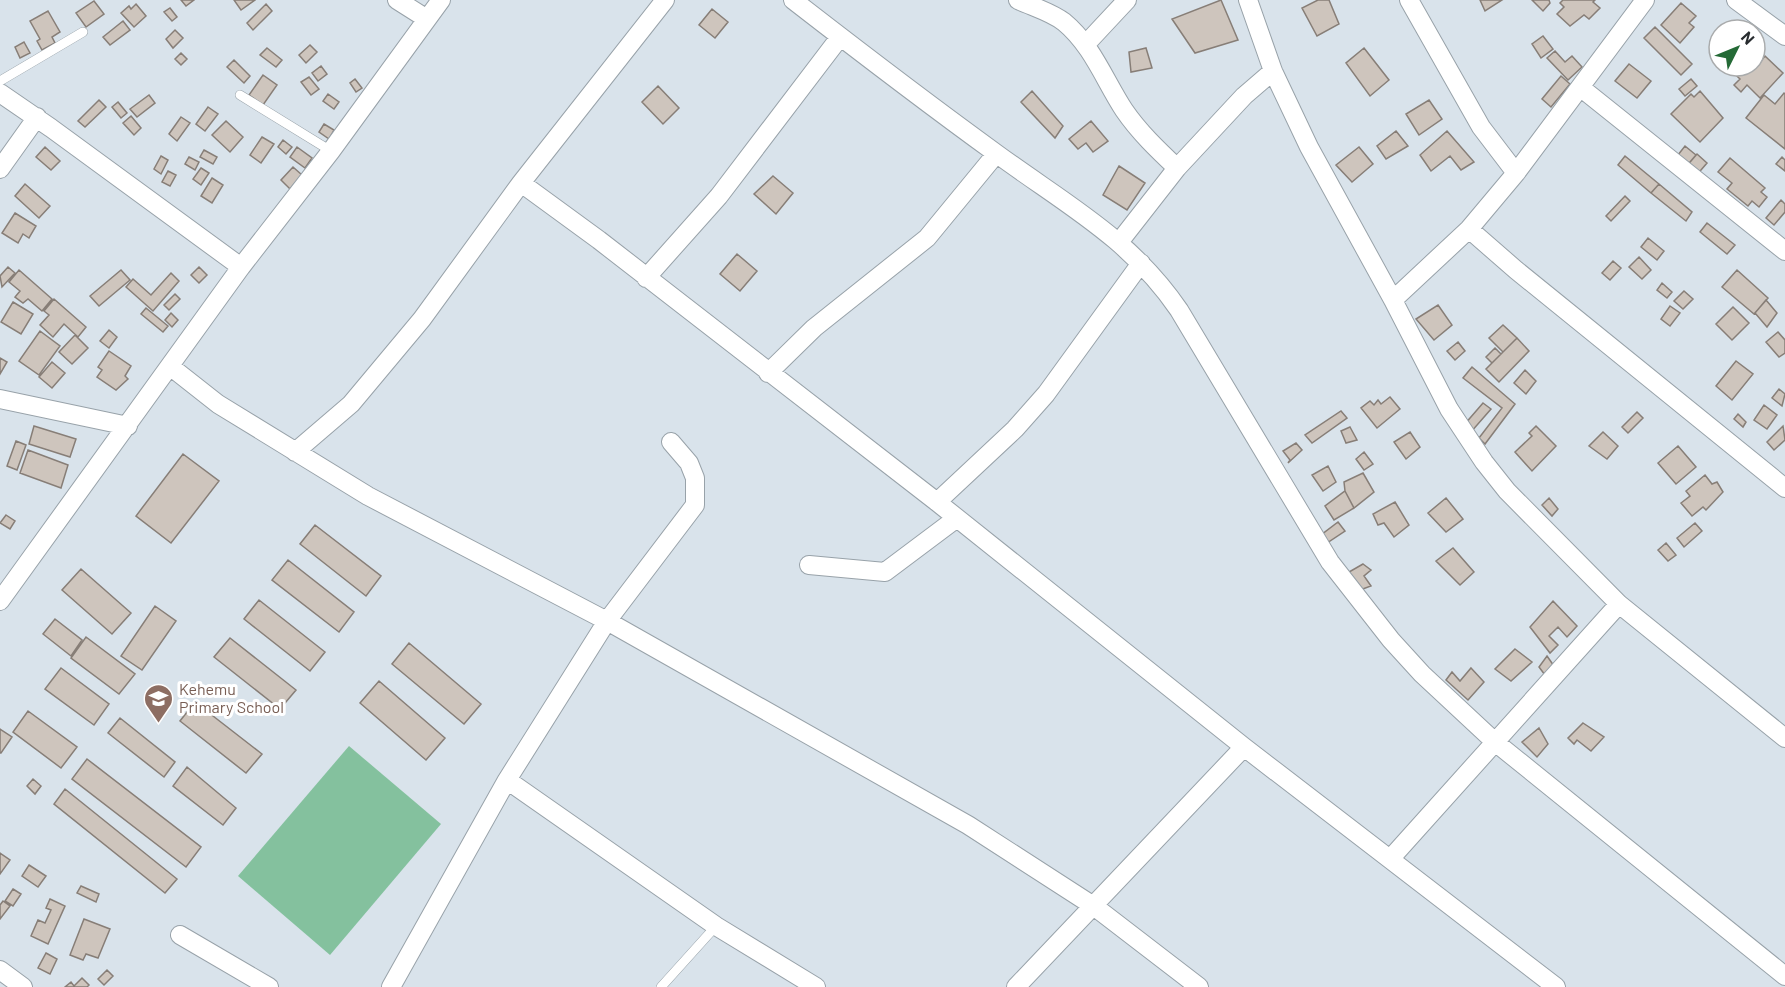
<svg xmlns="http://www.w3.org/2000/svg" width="1785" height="987" font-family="Barlow,sans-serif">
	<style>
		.green { fill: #84c19e }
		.building { fill: #cec5bd; stroke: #877e77; stroke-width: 1.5 }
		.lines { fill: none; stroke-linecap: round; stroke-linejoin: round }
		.lane-casing { stroke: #98a2a9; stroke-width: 10 }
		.street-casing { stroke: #98a2a9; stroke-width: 20 }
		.lane { stroke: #fff; stroke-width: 9 }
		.street { stroke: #fff; stroke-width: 18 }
		.labels { text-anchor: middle; stroke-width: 6; stroke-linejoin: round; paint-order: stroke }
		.education-label { font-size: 16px; fill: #785e54; stroke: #fff; text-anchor: start }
	</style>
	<rect width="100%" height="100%" fill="#d9e3eb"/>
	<path class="green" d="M349 746 441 824 330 955 238 876Z"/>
	<path class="building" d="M181 0H194L186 6Z
		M234 0H255L241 10Z
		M1221 0 1238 40 1195 53 1172 19Z
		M1318 0H1329L1339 24 1317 36 1302 8Z
		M1480 0H1502L1485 11Z
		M1532 0H1549L1550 3 1543 11Z
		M1563 0H1595L1593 2 1600 8 1589 19 1584 15 1570 26 1557 14 1564 7 1560 3Z
		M94 1 104 14 86 27 76 13Z
		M1681 3 1696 16 1689 23 1694 27 1680 43 1661 25Z
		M136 4 146 16 134 27 121 13 129 6 131 9Z
		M266 4 272 11 253 30 247 23Z
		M170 8 177 17 172 21 164 12Z
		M712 9 728 22 715 38 699 25Z
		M48 11 60 32 52 37 55 43 42 50 37 41 40 39 30 21Z
		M123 21 130 30 110 45 103 37Z
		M1655 27 1692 64 1681 75 1644 38Z
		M175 30 183 38 173 48 166 39Z
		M1543 36 1553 49 1541 58 1532 44Z
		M24 42 30 53 20 58 15 47Z
		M310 45 317 52 306 63 299 55Z
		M267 48 282 60 276 67 260 55Z
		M1146 48 1152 68 1131 72 1129 52Z
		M1364 48 1389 80 1370 96 1346 63Z
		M1555 51 1565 62 1572 56 1582 67 1568 80 1547 58Z
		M181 53 187 59 181 65 175 59Z
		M1765 56 1783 73 1760 98 1747 85 1741 92 1734 85 1740 79 1726 66H1755V58L1760 62Z
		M234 60 250 76 244 83 227 67Z
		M1629 64 1651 81 1637 98 1615 81Z
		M321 66 327 74 318 81 312 73Z
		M263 75 277 85 263 105 249 95Z
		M1561 76 1570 84 1551 107 1542 99Z
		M309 77 319 89 311 95 301 82Z
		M355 79 362 88 356 92 350 83Z
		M1691 79 1697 86 1685 96 1679 89Z
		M658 86 679 108 663 124 642 102Z
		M1032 91 1063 126 1055 138 1021 102Z
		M1700 91 1723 118 1700 142 1671 114 1691 94 1694 97Z
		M1784 93 1785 94V149L1746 118 1764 95 1775 104Z
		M328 94 339 102 334 109 323 101Z
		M149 95 155 103 137 117 130 109Z
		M99 100 106 107 85 127 78 121Z
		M1429 100 1442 119 1419 135 1406 114Z
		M118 102 127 113 121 118 112 107Z
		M208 107 218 114 205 131 196 124Z
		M131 116 141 128 134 135 123 123Z
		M181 117 190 123 177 141 169 134Z
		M226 121 243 137 230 152 212 135Z
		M1091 121 1108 141 1093 152 1086 143 1078 149 1069 139Z
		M324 124 334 130 329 139 319 132Z
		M1396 131 1408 146 1386 159 1377 146Z
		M1447 131 1474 162 1461 170 1450 156 1431 171 1420 155Z
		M262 137 274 144 261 163 250 155Z
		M283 140 292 147 286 154 278 147Z
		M1685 146 1696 155 1684 169 1674 160Z
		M45 147 60 161 51 170 36 157Z
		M297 147 312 158 305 168 290 157Z
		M1359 147 1373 164 1352 182 1336 165Z
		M204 150 217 157 213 164 200 157Z
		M1697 154 1707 163 1695 177 1685 168Z
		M161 156 168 160 161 174 154 169Z
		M1625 156 1659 184 1651 193 1618 165Z
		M189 157 199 162 195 170 185 164Z
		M1782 157 1785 160V171L1776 164Z
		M1730 158 1765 188 1761 192 1767 197 1759 207 1752 201 1748 206 1727 189 1732 183 1718 172Z
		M1119 166 1145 183 1127 210 1103 195Z
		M293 167 302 175 290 189 281 180Z
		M201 168 209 173 201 185 193 179Z
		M168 171 176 175 170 186 162 182Z
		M773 176 793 193 776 214 754 194Z
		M212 178 223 185 212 203 201 196Z
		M25 184 50 206 39 218 15 196Z
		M1659 184 1692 212 1686 221 1651 193Z
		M1625 196 1630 201 1611 221 1606 216Z
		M1781 200 1785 204V212L1774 225 1766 218Z
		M15 213 36 226 29 238 23 234 18 243 2 233Z
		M1707 223 1735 245 1727 254 1700 232Z
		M1648 238 1664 251 1657 260 1641 247Z
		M737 254 757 271 740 291 720 274Z
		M1639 257 1651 270 1642 279 1629 267Z
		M1613 261 1621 268 1610 280 1602 273Z
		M8 267 15 273 2 287 0 276Z
		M199 267 207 275 199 283 191 275Z
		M19 270 52 299 42 311 28 299 23 303 15 297 20 291 9 282Z
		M121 270 130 280 99 306 90 296Z
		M1737 270 1768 298 1754 314 1722 287Z
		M171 273 179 281 153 311 126 287 133 279 151 295Z
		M1662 283 1672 292 1667 298 1657 290Z
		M1684 291 1693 299 1683 309 1674 301Z
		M175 294 180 299 169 310 164 305Z
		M54 299 86 327 78 337 64 324 53 337 40 325 49 315 44 311Z
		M1766 300 1777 313 1767 327 1755 313Z
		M13 302 33 314 21 334 1 322Z
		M1438 305 1452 325 1434 340 1416 319Z
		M1670 306 1680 313 1670 326 1661 319Z
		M1733 307 1749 323 1732 340 1716 324Z
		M146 308 168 326 163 332 141 314Z
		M171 313 178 320 172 327 165 320Z
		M1503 325 1517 338 1503 352 1489 338Z
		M109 330 117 337 109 348 100 341Z
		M40 331 60 346 39 375 19 361Z
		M1778 332 1785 340V353L1779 357 1766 342Z
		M75 335 88 348 72 364 59 352Z
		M1517 338 1529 351 1499 382 1486 369Z
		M1458 342 1465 351 1455 360 1447 351Z
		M1495 348 1501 354 1492 363 1486 357Z
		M109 351 131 366 125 376 128 379 116 390 97 377 102 370 98 367Z
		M0 358 7 362 0 374Z
		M1736 361 1753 374 1732 400 1716 386Z
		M52 362 65 373 52 388 39 377Z
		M1472 367 1515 404 1485 444 1479 438 1502 408 1463 378Z
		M1525 370 1536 381 1526 394 1514 383Z
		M1779 389 1785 394 1782 406 1772 398Z
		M1390 397 1400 409 1377 428 1361 408 1370 401 1374 405 1378 400 1381 404Z
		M1483 403 1491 409 1471 432 1464 425Z
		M1764 405 1777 415 1767 429 1754 420Z
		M1341 411 1347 418 1312 443 1305 435Z
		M1637 412 1643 418 1628 433 1622 427Z
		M1738 414 1746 422 1743 427 1734 419Z
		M34 426 76 439 70 457 29 444Z
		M1536 426 1556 446 1532 471 1515 452 1532 436 1529 433Z
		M1783 426 1785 440 1774 450 1767 442Z
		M1350 427 1357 440 1346 443 1341 431Z
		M1410 432 1420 447 1406 459 1394 442Z
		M1603 432 1618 446 1607 459 1589 446Z
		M16 441 26 445 17 470 7 466Z
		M1296 443 1302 450 1288 463 1290 460 1283 451Z
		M1678 446 1696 467 1676 484 1658 463Z
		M28 450 68 465 61 488 20 473Z
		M1364 452 1373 464 1364 470 1356 459Z
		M183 454 219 481 171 543 136 516Z
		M1328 466 1336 482 1323 491 1312 475Z
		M1363 473 1374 492 1354 508 1345 491 1344 482Z
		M1705 475 1712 484 1717 482 1723 492 1706 510 1703 507 1692 516 1681 503 1690 496 1686 491Z
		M1345 491 1354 508 1334 520 1325 506Z
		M1446 498 1463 519 1446 532 1428 513Z
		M1549 498 1558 509 1552 516 1542 505Z
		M1395 502 1409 525 1394 537 1384 523 1378 525 1373 514Z
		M6 515 15 521 10 529 0 523Z
		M1338 522 1345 531 1327 543 1321 535Z
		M1695 523 1702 531 1684 547 1677 538Z
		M315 525 381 576 366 596 300 544Z
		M1666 543 1676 555 1668 561 1658 550Z
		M1453 548 1474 572 1460 585 1436 561Z
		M288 560 354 612 339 632 272 580Z
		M1363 564 1371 570 1364 576 1371 586 1360 590 1349 572Z
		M81 569 131 613 112 634 62 590Z
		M259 600 325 652 310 671 244 619Z
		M1553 601 1577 626 1567 637 1558 627 1549 636 1558 645 1550 653 1530 627Z
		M155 606 176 621 142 670 121 656Z
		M55 619 82 640 71 656 43 634Z
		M86 637 135 674 119 694 71 658Z
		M230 638 296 690 280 709 214 657Z
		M409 643 481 704 464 724 392 664Z
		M1515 649 1532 662 1511 681 1495 669Z
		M1547 656 1554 666 1545 675 1539 667Z
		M61 668 109 704 94 725 45 689Z
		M1471 668 1484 682 1468 700 1446 680 1452 672 1460 681Z
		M379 681 445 738 426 760 360 703Z
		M195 702 262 754 246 773 180 721Z
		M28 711 77 747 61 768 13 732Z
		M120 718 175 762 164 777 108 733Z
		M1583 723 1604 737 1591 751 1577 740 1574 744 1568 738Z
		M1539 728 1548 744 1537 757 1522 742Z
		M0 729 12 737 1 753H0Z
		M87 759 201 847 186 867 72 779Z
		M187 767 236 808 223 825 173 786Z
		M33 779 41 786 35 794 27 786Z
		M65 789 177 879 165 893 54 804Z
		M0 853 10 860 0 874Z
		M29 865 46 876 38 887 22 876Z
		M81 886 99 894 96 902 77 893Z
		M13 889 21 894 13 906 5 901Z
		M50 899 65 906 48 944 31 936 38 920 45 923 51 910 46 908Z
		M3 901 10 906 0 919V905Z
		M84 919 110 929 98 958 86 954 83 960 70 955Z
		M46 953 57 959 50 974 38 968Z
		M107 970 113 976 104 985 98 979Z
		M82 978 89 985 87 987H65L71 982 74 986Z"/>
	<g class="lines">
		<defs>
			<path id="lane" d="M0 81 83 32
				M240 95 331 151
				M661 987 716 926"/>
			<path id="street" d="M397 0 427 19
				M793 0C860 52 928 104 997 154 1065 204 1130 238 1179 310L1330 562 1391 640 1422 674 1495 742 1785 976
				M1018 0C1033 7 1051 12 1064 22 1092 45 1105 81 1124 110 1139 132 1158 150 1177 168
				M1248 0 1273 71 1309 147 1393 300 1449 409 1484 462 1507 491 1619 604 1785 738
				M1409 0 1481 127 1516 173
				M1736 0 1785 36
				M1085 45 1127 0
				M1580 87 1785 251
				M0 93 51 128 241 267
				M0 169 37 117
				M521 183 599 240 937 502 1244 747 1556 987
				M1469 229 1516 270 1785 488
				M1120 241 1177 168 1244 96 1273 71
				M646 278 719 196 840 37
				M1393 300 1469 229 1516 173 1645 0
				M171 367 218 404 368 496 607 621 968 825 1095 907 1199 987
				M768 373 814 328 927 238 996 154
				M0 399 128 426
				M295 452 351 404 422 319 521 183 665 0
				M937 502 1015 429 1046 394 1141 263
				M809 565 885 572 957 518
				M0 601 241 267 331 151 441 0
				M507 780 716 926 816 987
				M1391 858 1619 604
				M180 935 269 987
				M0 970 23 987
				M391 987 507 780 607 621 695 505V478L689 463 671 442
				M1016 987 1244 747"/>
		</defs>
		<use href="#lane" class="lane-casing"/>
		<use href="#street" class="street-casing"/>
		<use href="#lane" class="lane"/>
		<use href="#street" class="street"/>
	</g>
	<defs>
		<symbol id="school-pin" viewBox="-11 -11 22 30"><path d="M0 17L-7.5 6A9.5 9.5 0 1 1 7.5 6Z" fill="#8d6e63" stroke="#fff"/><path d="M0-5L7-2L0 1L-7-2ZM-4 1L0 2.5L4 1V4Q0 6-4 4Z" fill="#fff"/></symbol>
	</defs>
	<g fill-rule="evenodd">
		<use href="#school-pin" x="142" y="682" width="33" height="45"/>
	</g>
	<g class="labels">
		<g class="education-label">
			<text x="179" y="695">Kehemu<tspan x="179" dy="18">Primary School</tspan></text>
		</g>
	</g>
	<g transform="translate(1737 48) rotate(47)"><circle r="28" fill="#ffffff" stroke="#a9abac" stroke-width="1.5"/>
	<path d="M0-4.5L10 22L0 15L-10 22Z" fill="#246a36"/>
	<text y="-9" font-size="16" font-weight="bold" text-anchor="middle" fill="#282c2f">N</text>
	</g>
</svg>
